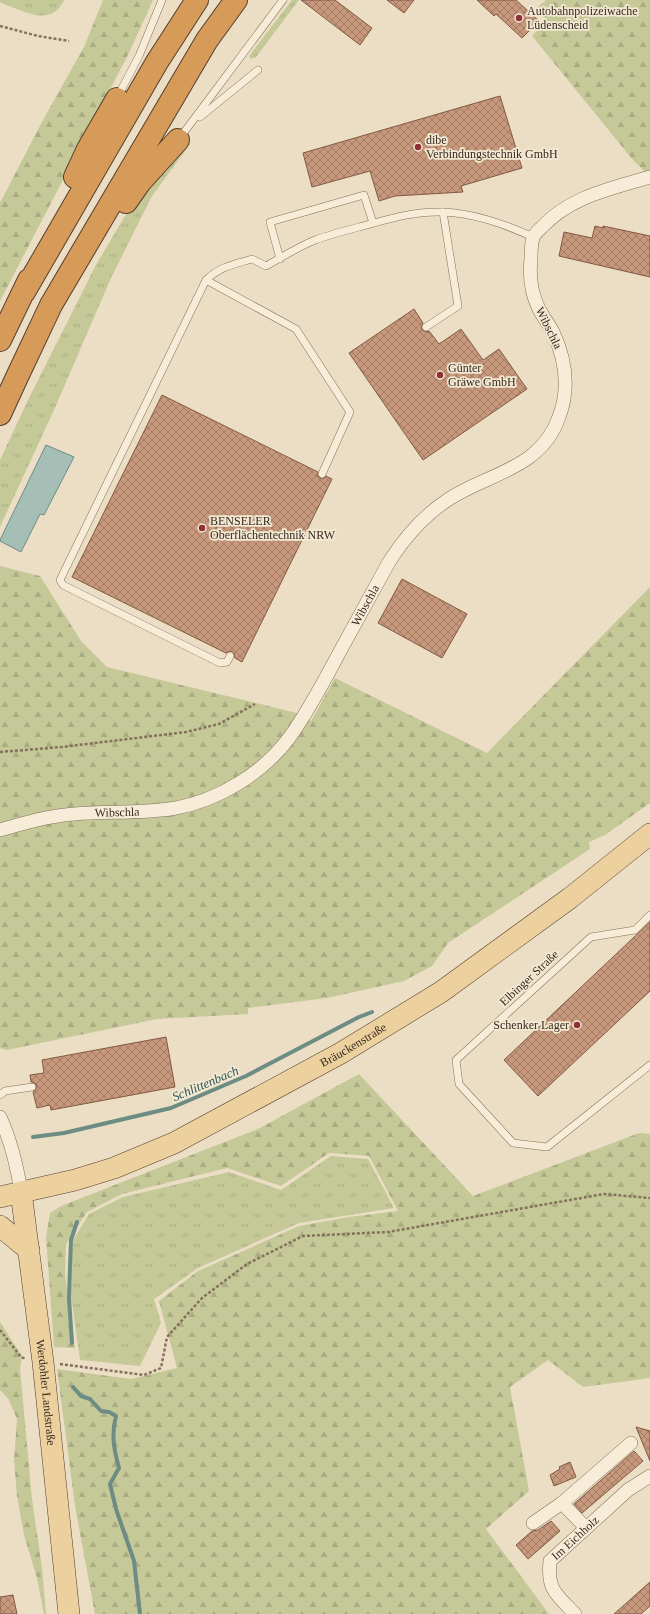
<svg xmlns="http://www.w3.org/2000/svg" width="650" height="1614" font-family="'Times New Roman',serif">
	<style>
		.grass { fill: url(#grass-tufts) }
		.forest { fill: url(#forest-firs) }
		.water { fill: #a6bfb6; stroke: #6d8c83 }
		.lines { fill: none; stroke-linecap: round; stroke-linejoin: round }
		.stream { stroke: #6d8c83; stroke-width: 4 }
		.building { fill: url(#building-cross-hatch); stroke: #825943 }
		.lane-casing { stroke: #85705b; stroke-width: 8 }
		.street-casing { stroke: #85705b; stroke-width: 14 }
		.primary-casing { stroke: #533e2f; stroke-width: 22 }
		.highway-casing { stroke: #533e2f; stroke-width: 24 }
		.path { stroke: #85705b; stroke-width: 2.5; stroke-dasharray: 3 2; stroke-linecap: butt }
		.lane { stroke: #f7ecd7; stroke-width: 7 }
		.street { stroke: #f7ecd7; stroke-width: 13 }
		.primary { stroke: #ecd19e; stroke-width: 21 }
		.highway { stroke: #d69a59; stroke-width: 22 }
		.poi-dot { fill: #902f34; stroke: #f3e9d3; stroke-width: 1.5 }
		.labels { text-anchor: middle; stroke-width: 3.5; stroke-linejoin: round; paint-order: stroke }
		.poi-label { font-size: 12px; fill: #36291f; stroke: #f3e9d3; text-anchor: start }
		.street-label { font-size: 12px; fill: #36291f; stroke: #f3e9d3 }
		.water-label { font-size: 13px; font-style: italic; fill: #2f5451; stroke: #f3e9d3 }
	</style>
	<defs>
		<pattern id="grass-tufts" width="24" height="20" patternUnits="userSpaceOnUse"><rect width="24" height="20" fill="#c5c998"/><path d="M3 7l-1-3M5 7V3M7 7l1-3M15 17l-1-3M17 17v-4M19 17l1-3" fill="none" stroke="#aaad83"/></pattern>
		<pattern id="forest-firs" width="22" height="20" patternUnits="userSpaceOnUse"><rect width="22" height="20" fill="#c5c998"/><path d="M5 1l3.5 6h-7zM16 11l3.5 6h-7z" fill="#aaad83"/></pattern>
		<pattern id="building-cross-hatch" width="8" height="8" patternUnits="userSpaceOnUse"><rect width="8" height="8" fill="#c7987c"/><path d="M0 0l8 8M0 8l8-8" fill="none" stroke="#a27c65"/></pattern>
	</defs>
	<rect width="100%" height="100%" fill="#ebdec4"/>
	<path class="grass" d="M0 0H64C51 29 21 10 0 2Z
		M292 0H299L256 57 251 59 249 56Z
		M191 143 152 196 111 278 54 410 0 527V460L28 400 96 265 139 192 179 151Z
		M331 1156 368 1159 394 1208 299 1223 198 1268 154 1299 161 1323 140 1366 80 1360 68 1275 70 1245 89 1214 123 1197 229 1172 281 1190Z"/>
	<path class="forest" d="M103 0H153L130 51 0 301V203L43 120 84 47Z
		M546 0H650V177L633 160 532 36 547 20 535 9Z
		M0 566 40 576 81 641 107 667 297 713 311 721 335 678 487 753 650 587V803L605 835 589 842 590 849 448 943 432 966 404 981 327 998 248 1008V1014L157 1019 7 1050 0 1048Z
		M359 1074 473 1196 639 1133 650 1134V1378L583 1387 548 1360 510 1387 529 1491 486 1529 549 1614H95L75 1506 57 1369 131 1379 177 1368 159 1301 198 1271 299 1226 349 1217 398 1211 369 1156 329 1153 281 1186 227 1168 122 1194 87 1212 66 1244 65 1275 75 1348 54 1347 46 1237 50 1213 61 1206 258 1129Z
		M0 1322 22 1356 20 1368 32 1499 42 1568 46 1614H44L37 1578 24 1535 17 1496 14 1460 17 1419 9 1400 0 1390Z"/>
	<path class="water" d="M46 445 74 457 44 515 40 514 21 552 0 541V540Z"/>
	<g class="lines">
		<path class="stream" d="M33 1137 64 1133 171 1108 246 1076 359 1017 372 1012
			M72 1343 69 1298 70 1266 71 1240 77 1222
			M73 1387 81 1396 90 1399 101 1411 109 1412 116 1416C111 1434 114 1450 119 1468L110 1484 116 1509 134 1561 140 1614"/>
	</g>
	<path class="building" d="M301 0H335L372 28 360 45Z
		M387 0H414L404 13Z
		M477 0H516L539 21 522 38 496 14 494 16Z
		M500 96 522 168 461 186 463 192 395 196 379 201 370 171 312 187 303 153Z
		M595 226 603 228V226L650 236V277L559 256 564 232 592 238Z
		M414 309 423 323 421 327 422 330 426 332 429 331 439 344 461 329 483 360 499 349 527 389 423 460 349 353Z
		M162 395 318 472 317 475 320 478 323 479 326 476 332 479 242 662 235 658 234 654 232 651 226 653 72 577Z
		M402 579 467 614 442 658 378 623Z
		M650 922V991L538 1096 504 1060Z
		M166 1037 175 1087 51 1110 50 1105 37 1108 33 1092 36 1089 37 1086 34 1083 31 1082 30 1075 44 1073 42 1060Z
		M636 1427 650 1431V1461Z
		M634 1451 643 1461 582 1513 574 1504Z
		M570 1462 576 1477 554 1486 550 1475 560 1469 559 1467Z
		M551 1521 560 1531 528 1559 516 1545 532 1531 538 1530Z
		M650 1582V1606L641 1614H614Z
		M13 1595 17 1614H0V1597Z"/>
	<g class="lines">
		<defs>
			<path id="lane" d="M118 96 139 56 162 0
				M200 117 258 70
				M179 139 283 0
				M280 259 270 222 364 195 373 223
				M206 280 296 329 350 412 322 474
				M426 327 458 306 443 212
				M230 656 227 662 220 663 63 585 60 580 206 280C221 266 232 265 252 259L266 266C282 257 298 247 315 240 329 235 344 231 359 227 386 220 413 211 442 212 474 213 504 224 533 237
				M650 915 635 930 591 937 456 1060 459 1084 513 1143 547 1147 650 1065
				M0 1095 5 1091 32 1087"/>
			<g id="street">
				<path id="s1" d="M0 830C24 823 48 816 74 814 108 811 142 814 176 808 219 800 263 773 289 738 308 712 323 683 338 655 355 624 372 593 389 562 405 537 424 515 449 499 489 473 541 469 559 417 570 388 566 360 553 332 549 324 543 317 539 309 531 293 529 277 531 259 531 253 531 244 533 238 534 234 539 230 542 227 571 196 611 189 650 177"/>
				<path d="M0 1117C11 1141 17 1166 21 1192"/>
				<path d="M562 1503 586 1528"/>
				<path d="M533 1523 562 1503 631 1443"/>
				<path id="s2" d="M575 1614C556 1594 547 1590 550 1561L628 1490 650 1476"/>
			</g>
			<g id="primary">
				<path id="s3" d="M21 1192 43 1362 69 1614"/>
				<path id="s4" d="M0 1197 75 1180 114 1168 174 1143 341 1053 441 992 570 898 650 834"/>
				<path d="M0 1226 29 1250"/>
			</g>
			<path id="highway" d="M75 177 88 149 117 99
				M126 202 140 182 178 140
				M24 292 157 62 197 0
				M0 340 29 280
				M0 414 17 377 51 305 207 40 236 0"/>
		</defs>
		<use href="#lane" class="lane-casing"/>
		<use href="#street" class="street-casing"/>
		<use href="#primary" class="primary-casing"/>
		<use href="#highway" class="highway-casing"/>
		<path class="path" d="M0 26 38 36 69 41
			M0 752 62 747 186 732 219 724 255 704
			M0 1330 21 1357 26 1359
			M60 1364 144 1375 161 1368 167 1337 202 1298 247 1264 303 1236 388 1232 604 1194 650 1198"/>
		<use href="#lane" class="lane"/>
		<use href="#street" class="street"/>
		<use href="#primary" class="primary"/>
		<use href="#highway" class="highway"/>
	</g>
	<g class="poi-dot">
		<circle cx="519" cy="18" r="4"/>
		<circle cx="418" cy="147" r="4"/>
		<circle cx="440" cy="375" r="4"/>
		<circle cx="202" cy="528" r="4"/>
		<circle cx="577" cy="1025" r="4"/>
	</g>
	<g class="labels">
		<g class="poi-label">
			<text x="527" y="15">Autobahnpolizeiwache<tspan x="527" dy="14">Lüdenscheid</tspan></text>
			<text x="426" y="144">dibe<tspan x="426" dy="14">Verbindungstechnik GmbH</tspan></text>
			<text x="448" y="372">Günter<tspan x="448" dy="14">Gräwe GmbH</tspan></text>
			<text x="210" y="525">BENSELER<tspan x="210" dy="14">Oberflächentechnik NRW</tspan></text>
			<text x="569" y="1029" text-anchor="end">Schenker Lager</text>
		</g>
		<g class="street-label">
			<text transform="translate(549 328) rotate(64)" y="4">Wibschla</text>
			<text dy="4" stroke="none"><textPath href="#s1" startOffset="467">Wibschla</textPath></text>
			<text dy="4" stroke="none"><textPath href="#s1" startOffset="119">Wibschla</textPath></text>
			<text transform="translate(529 978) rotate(-43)" y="4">Elbinger Straße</text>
			<text dy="4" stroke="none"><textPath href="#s4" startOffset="387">Bräuckenstraße</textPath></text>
			<text dy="4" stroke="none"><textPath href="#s3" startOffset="202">Werdohler Landstraße</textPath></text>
			<text dy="4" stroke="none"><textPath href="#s2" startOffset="96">Im Eichholz</textPath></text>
		</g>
		<g class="water-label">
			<text transform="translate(205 1083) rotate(-23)" y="5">Schlittenbach</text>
		</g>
	</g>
</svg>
